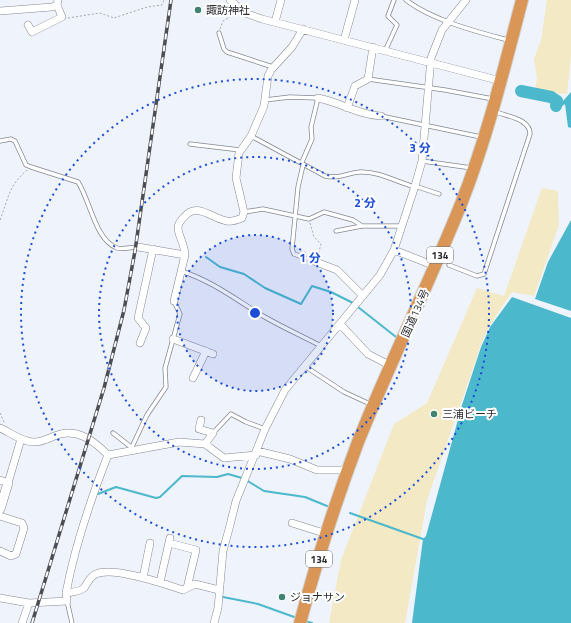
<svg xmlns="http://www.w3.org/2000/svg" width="571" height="623" font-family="'Titillium Web','Noto Sans JP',sans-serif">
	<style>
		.sand { fill: #f3e9c4 }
		.water { fill: #4bb8cc }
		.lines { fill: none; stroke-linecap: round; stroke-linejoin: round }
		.stream { stroke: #4bb8cc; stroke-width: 2 }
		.river { stroke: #4bb8cc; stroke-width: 12 }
		.service-casing { stroke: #858891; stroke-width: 5 }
		.minor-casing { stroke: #858891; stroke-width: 8 }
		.tertiary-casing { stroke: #858891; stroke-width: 10 }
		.trunk-casing { stroke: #d0d1d1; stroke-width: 14 }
		.path { stroke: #a4a7ae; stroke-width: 1; stroke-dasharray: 2 2; stroke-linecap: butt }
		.service { stroke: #fff; stroke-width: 3.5 }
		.minor { stroke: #fff; stroke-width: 7 }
		.tertiary { stroke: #fff; stroke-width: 9 }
		.trunk { stroke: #da9656; stroke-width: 12 }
		.rail-casing { stroke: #4d4e53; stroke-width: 3.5 }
		.rail { stroke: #fff; stroke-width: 2; stroke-dasharray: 6; stroke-linecap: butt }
		.ring { fill: none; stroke: #1d4ed8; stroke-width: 2; stroke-dasharray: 2 4 }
		.poi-dot { fill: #428270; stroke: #fff; stroke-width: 1.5 }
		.labels { text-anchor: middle; stroke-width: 4; stroke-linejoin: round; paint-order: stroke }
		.shield { fill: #fff; stroke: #6b6b6e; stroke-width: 1 }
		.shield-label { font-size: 10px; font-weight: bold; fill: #2b2c30 }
		.poi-label { font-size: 11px; fill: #2b2c30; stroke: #fff; text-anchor: start }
		.street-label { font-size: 11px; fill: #2b2c30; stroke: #fff }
		.centre { fill: #1d4ed8; stroke: #fff; stroke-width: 2 }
		.ring-label { font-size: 12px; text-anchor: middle; font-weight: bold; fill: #1d4ed8; stroke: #fff; stroke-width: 4; stroke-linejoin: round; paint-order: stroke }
	</style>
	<rect width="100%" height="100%" fill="#eff3fc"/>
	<path class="sand" d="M547 0H571V56L567 94 539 92 535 90 537 78 534 59 541 40Z
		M542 188 558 191 559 225 534 296 512 292C497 314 482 334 476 360L427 500 405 623H329L341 560 394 424 427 403 477 288 504 296Z"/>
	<path class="water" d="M571 92V128L568 127 565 104 557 110 556 109Z
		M571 220V311L535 299 548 262Z
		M512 297 571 318V623H412L423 539 426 536 462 405 481 347 490 327Z"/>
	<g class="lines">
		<path class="stream" d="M206 257 220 267 244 274 265 288 301 304 312 286 331 292 353 303
			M358 307 396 337
			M246 480 264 491 305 497 327 506
			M98 494 116 487 156 498 160 497 182 476 217 477 228 474 242 478
			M350 513 423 539
			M223 597 258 604 297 618
			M305 621 312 623"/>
		<path class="river" d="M521 91 551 97 557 101 556 106"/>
		<defs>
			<path id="service" d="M406 0C432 20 477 32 508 40
				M219 33 224 49 227 52 273 67
				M385 51 397 25 388 16 394 0
				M368 79 445 90 493 99
				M265 100 290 97 318 98 311 127 312 139 302 162
				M381 116 481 137
				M251 136 325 176C343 179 345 173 360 172 378 171 397 182 415 187
				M0 141 11 139 15 141 26 165 31 167 78 182C90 200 95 240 117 248 123 250 132 247 138 247
				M190 144 240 150
				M422 161 472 168
				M303 165 298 187 292 249 294 254 316 262
				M415 186 439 194
				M244 212 263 209 309 219 324 212 353 220 362 226
				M336 231 362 226H401
				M449 265 477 276 484 274 530 134C530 120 511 117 499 113
				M181 271C212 281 235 299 263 316 282 327 302 336 321 346
				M306 367 344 392 370 404
				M113 433 131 447
				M213 433 231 414 246 422 265 429
				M130 451 147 415 166 387 165 368 180 314 174 301
				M67 601 72 623"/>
			<path id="minor" d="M230 0 245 13 262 19 501 81
				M0 11 52 7 57 5 58 0
				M275 22 281 0
				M28 25 32 32 62 17 57 5
				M344 40 355 0
				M318 98C340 102 358 115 381 116
				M347 108 355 86 368 79 373 47
				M138 247 185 255 174 301
				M394 250 435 266
				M185 255C185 245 178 235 178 228 178 223 181 220 184 217 197 201 212 219 227 221 231 222 237 220 242 218L244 212 236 178 239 153 251 136 264 106 268 76 271 70 292 47 303 29
				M316 262 337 270 363 296
				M340 324 368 354 391 366
				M173 339 213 354
				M140 343 146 328 138 318 153 249
				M193 378 206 351
				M201 420 199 429 213 433 205 444
				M0 428C11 433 22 442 34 442 43 442 49 438 57 435 78 428 94 441 108 455L179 442 205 444 224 458 256 455
				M257 451 290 459 317 470H348
				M0 480 8 483 21 439
				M0 516 22 523 24 528 16 554 11 556 0 551
				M292 523 327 534
				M143 578 150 543
				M160 582 170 538
				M187 588 195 584 219 590
				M66 593C75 545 90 501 108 455
				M0 598 29 603 67 601 66 593C72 592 79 592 84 588 88 583 89 577 96 574 113 566 165 584 183 590L187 588 196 550 169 543
				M22 623 29 603
				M214 623 218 608 223 551 229 529 236 501 265 429 285 390 380 275 394 250 415 186 422 161 431 58 442 30 466 0"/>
			<path id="tertiary" d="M0 509 8 483"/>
			<path id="trunk" d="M300 623C316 562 336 501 358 442 390 362 429 284 461 204 487 138 504 69 522 0"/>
		</defs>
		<use href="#service" class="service-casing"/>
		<use href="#minor" class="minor-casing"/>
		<use href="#tertiary" class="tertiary-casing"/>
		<use href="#trunk" class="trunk-casing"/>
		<path class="path" d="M68 18 100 13 114 18 147 7 162 5 164 0
			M220 29 223 21 235 14
			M0 220C9 197 8 187 27 170
			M310 223 314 237 321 244 318 256
			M0 413 4 422"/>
		<use href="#service" class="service"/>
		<use href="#minor" class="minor"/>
		<use href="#tertiary" class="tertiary"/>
		<use href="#trunk" class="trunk"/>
		<defs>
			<path id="rail" d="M32 623 104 388 124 310 135 251 171 0"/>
		</defs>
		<use href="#rail" class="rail-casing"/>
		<use href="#rail" class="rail"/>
	</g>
	<circle cx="255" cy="313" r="78" fill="#1d4ed8" fill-opacity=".12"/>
	<g class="ring">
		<circle cx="255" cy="313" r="78"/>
		<circle cx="255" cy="313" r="156"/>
		<circle cx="255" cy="313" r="234"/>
	</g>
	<g class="poi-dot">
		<circle cx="198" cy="10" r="4"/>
		<circle cx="434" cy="414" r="4"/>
		<circle cx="282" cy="597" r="4"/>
	</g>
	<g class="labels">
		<g class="shield">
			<rect x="427" y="247" width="26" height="16" rx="3"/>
			<rect x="306" y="551" width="26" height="16" rx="3"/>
		</g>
		<g class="shield-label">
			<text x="440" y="259">134</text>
			<text x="319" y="563">134</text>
		</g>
		<g class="poi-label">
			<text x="206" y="14">諏訪神社</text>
			<text x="442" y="418">三浦ビーチ</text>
			<text x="290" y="601">ジョナサン</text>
		</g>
		<g class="street-label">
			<text transform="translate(415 313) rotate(-66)" y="4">国道134号</text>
		</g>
	</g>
	<circle cx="255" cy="313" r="6" class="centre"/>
	<g class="ring-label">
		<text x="420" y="152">3 分</text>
		<text x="365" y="207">2 分</text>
		<text x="310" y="262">1 分</text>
	</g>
</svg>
